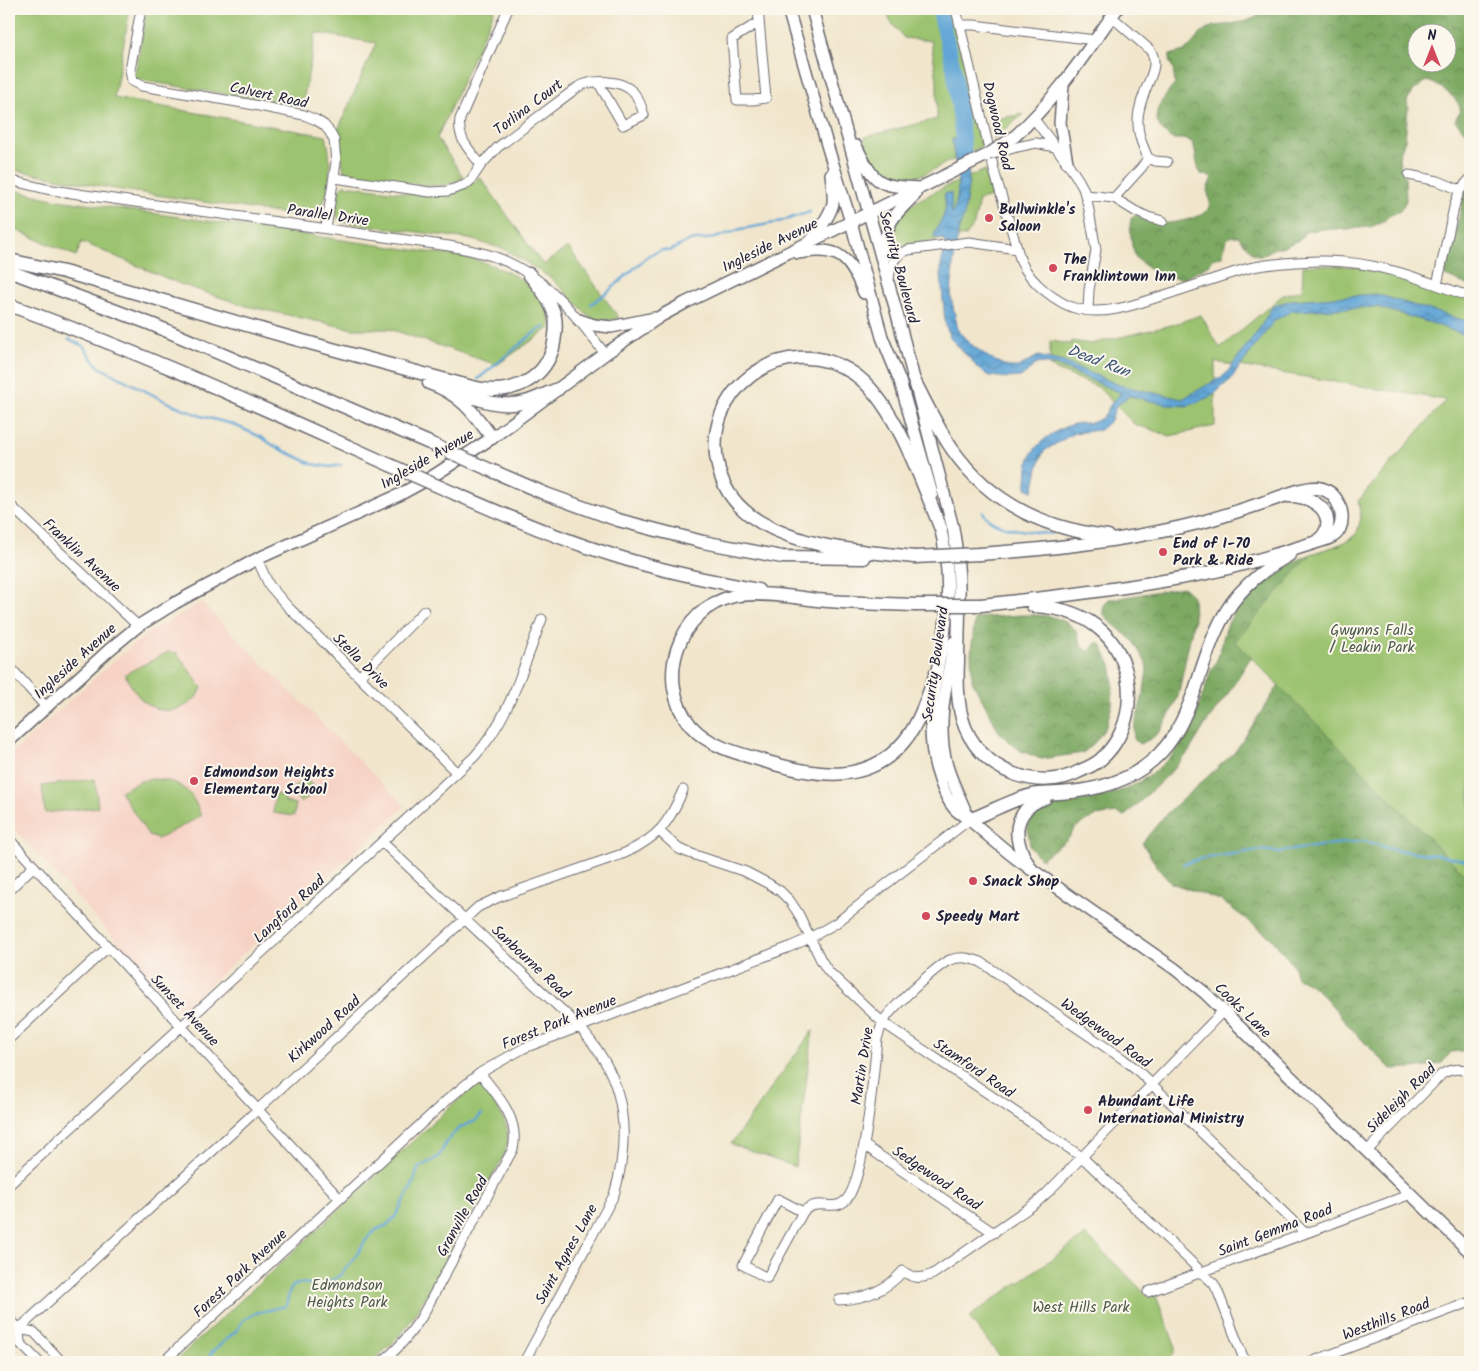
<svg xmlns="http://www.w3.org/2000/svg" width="1479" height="1371" font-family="Kalam,sans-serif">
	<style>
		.built { fill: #f6d2c4 }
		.forest { fill: url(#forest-crowns); stroke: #50664e; fill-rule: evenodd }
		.park { fill: #9cc36f; stroke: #5f7255 }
		.water { fill: url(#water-waves); stroke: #416488 }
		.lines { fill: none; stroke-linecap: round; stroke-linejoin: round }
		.stream { stroke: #60a5d6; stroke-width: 2.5 }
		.river { stroke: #60a5d6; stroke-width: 15 }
		.minor-casing { stroke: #6a676e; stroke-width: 11 }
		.major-casing { stroke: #6a676e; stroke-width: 14 }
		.highway-casing { stroke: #6a676e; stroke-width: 15 }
		.minor { stroke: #fff; stroke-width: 9 }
		.major { stroke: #fff; stroke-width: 11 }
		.highway { stroke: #fff; stroke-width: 12 }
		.minor-bridge-casing { stroke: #6a676e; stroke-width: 11; stroke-linecap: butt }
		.major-bridge-casing { stroke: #6a676e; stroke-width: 14; stroke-linecap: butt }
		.highway-bridge-casing { stroke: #6a676e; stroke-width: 15; stroke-linecap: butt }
		.minor-bridge { stroke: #fff; stroke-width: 9 }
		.major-bridge { stroke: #fff; stroke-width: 11 }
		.highway-bridge { stroke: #fff; stroke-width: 12 }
		.poi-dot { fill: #d1495b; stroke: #fbf7ec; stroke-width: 2 }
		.labels { text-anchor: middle; stroke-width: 4; stroke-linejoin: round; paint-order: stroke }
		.street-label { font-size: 15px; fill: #22223b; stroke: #fbf7ec }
		.poi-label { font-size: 15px; font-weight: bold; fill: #22223b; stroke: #fbf7ec; text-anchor: start }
		.park-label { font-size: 15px; fill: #4d5a4d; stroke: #fbf7ec }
		.water-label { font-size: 16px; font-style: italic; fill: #3b5679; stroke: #fbf7ec }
	</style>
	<defs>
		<pattern id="forest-crowns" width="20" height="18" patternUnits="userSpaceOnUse" patternTransform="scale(1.25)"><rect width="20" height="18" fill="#7da962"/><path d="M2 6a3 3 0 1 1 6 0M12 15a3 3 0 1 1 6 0" fill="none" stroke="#668952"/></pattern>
		<pattern id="water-waves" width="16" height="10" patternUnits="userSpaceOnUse" patternTransform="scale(1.25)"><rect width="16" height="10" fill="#60a5d6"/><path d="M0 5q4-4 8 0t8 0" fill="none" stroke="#4f86af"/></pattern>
	</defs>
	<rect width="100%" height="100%" fill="#fbf7ec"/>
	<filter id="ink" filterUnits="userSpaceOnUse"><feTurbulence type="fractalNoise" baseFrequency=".02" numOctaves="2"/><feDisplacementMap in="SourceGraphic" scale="10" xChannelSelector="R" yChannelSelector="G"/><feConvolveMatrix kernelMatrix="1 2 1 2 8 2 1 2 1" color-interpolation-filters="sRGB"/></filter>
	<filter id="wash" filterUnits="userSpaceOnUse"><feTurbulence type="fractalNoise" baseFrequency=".0096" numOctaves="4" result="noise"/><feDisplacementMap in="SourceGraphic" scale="20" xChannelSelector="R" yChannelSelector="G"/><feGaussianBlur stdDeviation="1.12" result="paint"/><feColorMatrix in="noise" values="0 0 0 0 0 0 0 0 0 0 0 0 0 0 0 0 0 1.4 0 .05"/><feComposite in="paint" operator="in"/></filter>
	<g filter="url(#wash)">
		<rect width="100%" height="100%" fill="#f1e6cc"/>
		<path class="built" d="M201 602 405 806 183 1009H179L9 823V756L117 658 145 635Z"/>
		<path class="forest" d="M1258 9H1341C1354 16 1358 15 1372 9H1470V135L1467 134 1455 120C1457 116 1460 112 1460 108 1459 98 1435 82 1426 81L1412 92 1407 101 1408 108 1406 130 1405 140 1399 156 1400 165 1405 177 1406 201 1400 211 1389 216 1383 222 1370 227 1347 229H1323L1310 231 1305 232 1301 239 1284 247 1275 248 1261 256 1254 254 1238 236C1221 236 1227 245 1222 256L1212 259 1209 265 1183 279 1172 277 1167 274 1149 269 1136 258 1132 246 1130 226 1131 219 1134 215C1142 216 1148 222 1156 223 1167 225 1201 219 1208 209 1211 204 1209 196 1207 190L1212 177 1201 174C1195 165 1197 152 1192 142L1183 139H1172C1145 119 1158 105 1175 84L1173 68 1169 61 1170 55 1184 51 1192 44 1201 33 1213 26 1225 25 1247 21 1257 17ZM1416 32H1446V62H1416Z
			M1470 187V286L1445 276 1465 192Z
			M1470 488V1050L1451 1052 1442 1063 1427 1067 1391 1069C1378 1055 1363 1042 1350 1027 1334 1009 1320 986 1297 978L1293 965 1272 939 1249 921 1220 900 1171 883 1160 871 1142 843 1166 814 1235 752 1279 685Z
			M1357 533 1251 657 1229 692 1205 725 1188 753 1169 774 1125 816 1117 813 1095 816 1076 827 1068 839 1041 859 1030 847 1028 828 1031 815C1060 801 1091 802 1120 791 1142 784 1176 757 1186 736 1197 715 1204 690 1212 668 1221 657 1221 642 1226 629 1230 617 1240 603 1248 594 1265 577 1288 564 1309 555 1326 548 1345 546 1357 533Z
			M1183 587 1193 596 1194 619 1178 696 1169 716 1160 731 1151 739 1139 744 1134 739V728L1144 691 1147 670 1146 663 1133 641 1107 619 1103 613V607L1109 599H1114Z
			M1023 615C1039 615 1064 615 1075 630 1082 640 1077 644 1089 652L1096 643H1100L1112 667 1113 684 1112 705 1106 727 1095 742 1083 753 1041 759 1019 750 999 732 972 680 971 653 975 618Z"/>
		<path class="park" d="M9 9H130L114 98 326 136C333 162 330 192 318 216L312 218 115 189 9 169Z
			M147 9H495L437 138 464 178 446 185 431 186 347 175 344 171 337 132 376 43 316 33 302 107 134 79Z
			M886 9H952L983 146C970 152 957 158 944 164 923 175 889 194 871 167 867 161 866 145 865 137L937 119V80L931 41 904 38 890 21Z
			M1024 114 994 138 990 120Z
			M985 170 991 197 979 200 974 224 966 236 890 247C892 235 894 224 901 214 913 198 965 179 985 170Z
			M480 177 543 265 568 247 619 318 611 320H598L589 316 551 278 504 249 469 239 343 222 338 219C335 210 338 198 340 188L345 185 435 197 454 193 469 186Z
			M9 189 58 200 470 258C505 269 548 284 551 327L497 365 390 329H353L246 306 180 284 82 242 76 256 9 227Z
			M1317 265 1359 267 1392 274 1470 301V880L1235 641 1311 554 1339 545 1352 538 1357 533 1361 518 1358 501 1446 400 1215 362V426L1170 436 1134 424 1098 387 1050 367V341L1071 344 1072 341 1091 344 1168 326 1201 315 1220 348 1283 295 1302 290 1303 266Z
			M168 652 177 653 202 688C193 708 168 717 149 705 137 698 131 686 125 674Z
			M306 778 316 791 301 803 290 790Z
			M95 779 98 807 45 813 42 786Z
			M153 779C180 780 192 790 201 816L158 839 149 836 120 791 141 781Z
			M275 794 285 796V802L296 804 294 816 273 813Z
			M813 1030 795 1167 731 1144Z
			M477 1086C489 1090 507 1121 508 1134 508 1142 506 1149 503 1157L414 1316C402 1334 388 1350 369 1362H174L451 1106 471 1090Z
			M1086 1235 1149 1297 1156 1296 1176 1348 1174 1354 1163 1362H1004L969 1317Z"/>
		<path class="water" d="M952 139H967L969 180 964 216 959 228 953 266 951 297 958 330 968 342 991 359 1008 367H1018L1038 356 1064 362 1119 385 1182 399 1225 375 1261 326 1270 310 1274 305 1292 300 1376 294 1470 322V337L1434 324 1377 307 1292 311 1275 320 1230 380 1212 396 1188 406 1169 405 1129 396 1117 405 1115 409 1111 420 1100 430 1074 433 1044 451 1040 460 1033 491 1026 488C1028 478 1027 466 1030 458 1034 444 1059 427 1074 424 1083 422 1091 425 1100 419 1105 416 1107 410 1111 404 1113 400 1118 397 1121 393L1056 365 1039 363 1032 367 1026 374 1020 377 1008 378 989 376 977 368 974 363 950 338 945 323 941 276V265L945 246 944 239 934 238C933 230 943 221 945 211 946 206 945 200 944 194L947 193H951L952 214C964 188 954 166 952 139Z"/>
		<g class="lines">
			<path class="stream" d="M591 304 609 291 649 255 662 250 670 251 688 241 715 238 741 229 775 223 810 212
				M69 339 83 346 99 367 167 402 201 416 232 424 261 437 274 446 312 464 330 467 341 465
				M478 379 535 332 544 327
				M983 512C992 531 1033 531 1051 534
				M1183 864 1199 859 1260 850 1278 852 1334 844 1364 841 1395 850 1446 856 1470 862
				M207 1362 211 1353 237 1330 243 1320 256 1313 286 1306 290 1290 293 1286 301 1283 317 1285 327 1283 339 1276 354 1259 366 1240 376 1230 387 1225 395 1217 411 1188 419 1167 430 1162 439 1156 446 1143 452 1135 461 1127 475 1121 482 1114"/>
			<path class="river" d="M939 9 954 69 965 160"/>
		</g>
	</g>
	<g filter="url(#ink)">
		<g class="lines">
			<defs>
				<path id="minor" d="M141 9 130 70 132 81 142 86 249 104 304 115 316 120 324 125 329 131 334 140 336 162 326 229
					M758 9 766 98 753 100H737L732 39 759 22
					M956 9 995 174 1021 262C1027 274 1035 283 1045 291 1055 299 1065 306 1078 309 1103 315 1128 307 1152 299 1182 290 1212 279 1242 270 1266 263 1296 262 1321 261 1373 260 1422 279 1470 297
					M1112 17 1150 50C1160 64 1149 79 1144 94 1141 102 1138 112 1138 120 1137 134 1143 146 1148 158L1155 161 1167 162
					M960 25H974L1095 40
					M1034 119 1067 162 1078 179 1083 188 1088 205 1096 250 1089 290 1088 310
					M1017 147 1036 143 1055 147
					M481 165C469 149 457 139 460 119L508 9
					M1409 175 1438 181 1460 190
					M335 178 430 192 448 191 465 185 471 180 481 165 498 147 578 87C593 79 622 79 634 93 639 99 642 108 644 115L623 125 598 82
					M9 180 46 189 85 195 449 246C465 249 482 252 498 258 546 276 576 315 605 354
					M1086 195 1114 198 1135 211 1148 217 1163 221
					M1114 198 1142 167 1148 158
					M889 281C890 266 893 255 908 250L969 242 1017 249
					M1437 285 1455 203 1460 190 1470 179
					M9 504 138 626
					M257 559 269 585 288 607 457 773
					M9 666 46 707
					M359 677 424 611
					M659 831 679 849 692 854 746 872 769 884 780 891 790 901 798 913 821 960 828 971 882 1022 1082 1157 1214 1284 1218 1292 1245 1362
					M9 839 340 1199
					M382 842 579 1026C586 1035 594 1044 600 1054 628 1096 628 1148 614 1195L524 1362
					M9 890 34 866
					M9 1039 108 947
					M864 1145 994 1233
					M1367 1151 1442 1074C1451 1069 1460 1068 1470 1071
					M9 1185 474 757C509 720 523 667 542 619
					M803 1212 778 1199 743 1265 767 1278 803 1212C817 1197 832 1212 845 1201 865 1183 874 1069 877 1039 879 1033 881 1026 884 1020 892 1008 937 965 950 960 961 956 970 958 981 962L1123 1059 1135 1068 1305 1233
					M1148 1292 1411 1194
					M839 1300C864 1299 886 1291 903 1271 913 1279 921 1279 933 1274L1036 1203 1047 1193 1223 1011
					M9 1318 19 1329 34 1332 62 1362
					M19 1329 20 1343 39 1362
					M9 1338 478 907 499 897 625 853C659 837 669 823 683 790
					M163 1362 447 1100 480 1073 524 1048 787 948 810 938 836 923 969 820
					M381 1362C398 1350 409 1335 421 1318L513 1149C520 1119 498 1096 480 1073
					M1311 1362 1470 1302"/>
				<path id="major" d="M788 9 828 148 851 222 882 337 900 381 932 494
					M812 9 897 314 953 528C958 556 961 585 958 614
					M1063 85 1060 123 1067 162
					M1014 137C1057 98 1084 55 1117 9
					M856 146C875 184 877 186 919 188
					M810 242C818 230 830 217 833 203 834 194 832 183 831 174
					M798 253C839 246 849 256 864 293
					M884 256C885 223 892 217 915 195
					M579 320 594 325 611 327 655 318
					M939 522C948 557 950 592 945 627 944 642 939 657 937 672 930 709 927 745 940 780 943 789 948 801 954 808 957 812 964 816 969 819 985 833 1001 847 1018 860L1175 969 1205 993 1470 1252
					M954 642C947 683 935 724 947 766 952 784 962 801 969 820
					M9 741 109 650 138 626 175 603 257 559 399 495 430 478 492 438 605 354 661 316 685 303 987 155"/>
				<path id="highway" d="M9 260 64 272 288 337 472 387C506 396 542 384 553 348 555 338 557 327 555 317 551 300 539 287 529 274
					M9 271 151 324 427 442
					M9 305C139 351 264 409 390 465
					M913 378C925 402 937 427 952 449 990 503 1044 529 1108 536
					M429 383C460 393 474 413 492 438
					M455 391C477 399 502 409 525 402 536 399 547 393 558 389
					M495 472 546 494 618 520 703 542 782 557 864 558
					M456 494C507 516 557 538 609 554 658 570 708 580 758 590
					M1288 496C1297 496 1308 498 1315 503 1330 512 1332 531 1317 541
					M980 554C1053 549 1127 541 1198 523 1233 514 1267 501 1301 490 1309 488 1319 486 1327 491 1343 499 1349 531 1329 538 1289 551 1248 564 1207 573 1132 588 1056 597 981 605
					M914 557C862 551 806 549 760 522 740 510 725 493 719 470 697 392 784 327 853 373 895 401 922 483 941 529
					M915 605C882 604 850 603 817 600 795 597 755 591 734 596 677 609 654 682 691 726 709 746 736 753 761 760 816 777 874 788 911 732 923 714 929 692 936 673
					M959 605C959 624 958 643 958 662 957 681 957 700 962 718 969 744 989 765 1014 774 1036 782 1060 782 1080 771 1087 768 1094 765 1100 760 1138 728 1138 665 1103 632 1084 614 1058 607 1033 606
					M969 820C991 812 1010 800 1032 795 1041 793 1050 794 1059 793 1093 791 1127 783 1153 760 1175 741 1185 716 1195 690 1206 657 1216 620 1239 594 1253 578 1271 565 1289 555
					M1031 869C1026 861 1021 853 1019 844 1013 823 1024 804 1045 798"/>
			</defs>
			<use href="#minor" class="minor-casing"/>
			<use href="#major" class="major-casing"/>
			<use href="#highway" class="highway-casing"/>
			<use href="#minor" class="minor"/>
			<use href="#major" class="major"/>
			<use href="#highway" class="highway"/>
			<defs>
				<path id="minor-bridge" d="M993 154 1017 147"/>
				<path id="major-bridge" d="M987 155 1014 137"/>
				<path id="highway-bridge" d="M427 442 495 472
					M390 465 456 494
					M914 557 980 554
					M915 605H981"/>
			</defs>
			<use href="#minor-bridge" class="minor-bridge-casing"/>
			<use href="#major-bridge" class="major-bridge-casing"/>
			<use href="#highway-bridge" class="highway-bridge-casing"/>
			<use href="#minor-bridge" class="minor-bridge"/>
			<use href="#major-bridge" class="major-bridge"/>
			<use href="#highway-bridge" class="highway-bridge"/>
		</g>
	</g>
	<g class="poi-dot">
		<circle cx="989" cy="218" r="5"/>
		<circle cx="1053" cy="268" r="5"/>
		<circle cx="1163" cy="552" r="5"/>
		<circle cx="194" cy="781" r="5"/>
		<circle cx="973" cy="881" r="5"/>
		<circle cx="926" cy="916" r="5"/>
		<circle cx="1088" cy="1110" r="5"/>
	</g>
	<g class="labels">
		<g class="street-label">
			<text transform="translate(269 95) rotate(12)" y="5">Calvert Road</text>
			<text transform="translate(528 107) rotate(-37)" y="5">Torlina Court</text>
			<text transform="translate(998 126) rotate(77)" y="5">Dogwood Road</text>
			<text transform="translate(328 215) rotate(8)" y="5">Parallel Drive</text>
			<text transform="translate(770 245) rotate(-26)" y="5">Ingleside Avenue</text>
			<text transform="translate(899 267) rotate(75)" y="5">Security Boulevard</text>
			<text transform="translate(427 459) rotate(-30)" y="5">Ingleside Avenue</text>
			<text transform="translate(82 555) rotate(43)" y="5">Franklin Avenue</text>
			<text transform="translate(75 661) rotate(-42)" y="5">Ingleside Avenue</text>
			<text transform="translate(361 661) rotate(45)" y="5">Stella Drive</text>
			<text transform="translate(935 664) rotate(-82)" y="5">Security Boulevard</text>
			<text transform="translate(289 909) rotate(-43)" y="5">Langford Road</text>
			<text transform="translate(531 962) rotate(43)" y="5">Sanbourne Road</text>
			<text transform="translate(185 1010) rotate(47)" y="5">Sunset Avenue</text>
			<text transform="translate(1243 1010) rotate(44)" y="5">Cooks Lane</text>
			<text transform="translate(559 1022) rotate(-22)" y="5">Forest Park Avenue</text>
			<text transform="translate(324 1029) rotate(-42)" y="5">Kirkwood Road</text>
			<text transform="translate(1106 1033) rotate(36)" y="5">Wedgewood Road</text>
			<text transform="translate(862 1066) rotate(-81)" y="5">Martin Drive</text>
			<text transform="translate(974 1068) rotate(34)" y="5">Stamford Road</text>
			<text transform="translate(1401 1098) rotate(-45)" y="5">Sideleigh Road</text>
			<text transform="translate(937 1178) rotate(34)" y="5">Sedgewood Road</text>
			<text transform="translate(462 1216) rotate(-61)" y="5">Granville Road</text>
			<text transform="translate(1275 1230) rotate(-21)" y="5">Saint Gemma Road</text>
			<text transform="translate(566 1254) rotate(-61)" y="5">Saint Agnes Lane</text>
			<text transform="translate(240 1273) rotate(-43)" y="5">Forest Park Avenue</text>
			<text transform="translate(1386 1319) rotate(-21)" y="5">Westhills Road</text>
		</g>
		<g class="poi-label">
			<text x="999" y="214">Bullwinkle's<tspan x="999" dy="17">Saloon</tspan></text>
			<text x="1063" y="264">The<tspan x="1063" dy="17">Franklintown Inn</tspan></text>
			<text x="1173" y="548">End of I-70<tspan x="1173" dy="17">Park &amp; Ride</tspan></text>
			<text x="204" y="777">Edmondson Heights<tspan x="204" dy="17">Elementary School</tspan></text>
			<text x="983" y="886">Snack Shop</text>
			<text x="936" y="921">Speedy Mart</text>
			<text x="1098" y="1106">Abundant Life<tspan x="1098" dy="17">International Ministry</tspan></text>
		</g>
		<g class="park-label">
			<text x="1372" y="635">Gwynns Falls<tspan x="1372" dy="17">/ Leakin Park</tspan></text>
			<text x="347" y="1290">Edmondson<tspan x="347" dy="17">Heights Park</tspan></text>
			<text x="1081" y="1312">West Hills Park</text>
		</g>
		<g class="water-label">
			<text transform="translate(1099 360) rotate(21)" y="6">Dead Run</text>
		</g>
	</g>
	<rect width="1479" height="1371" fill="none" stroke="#fbf7ec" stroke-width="30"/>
	<g transform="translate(1432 48)"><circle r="24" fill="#fbf7ec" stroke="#a4a2a5"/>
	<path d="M0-4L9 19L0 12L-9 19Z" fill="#d1495b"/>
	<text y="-8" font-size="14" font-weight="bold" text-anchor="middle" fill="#22223b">N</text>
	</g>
</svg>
